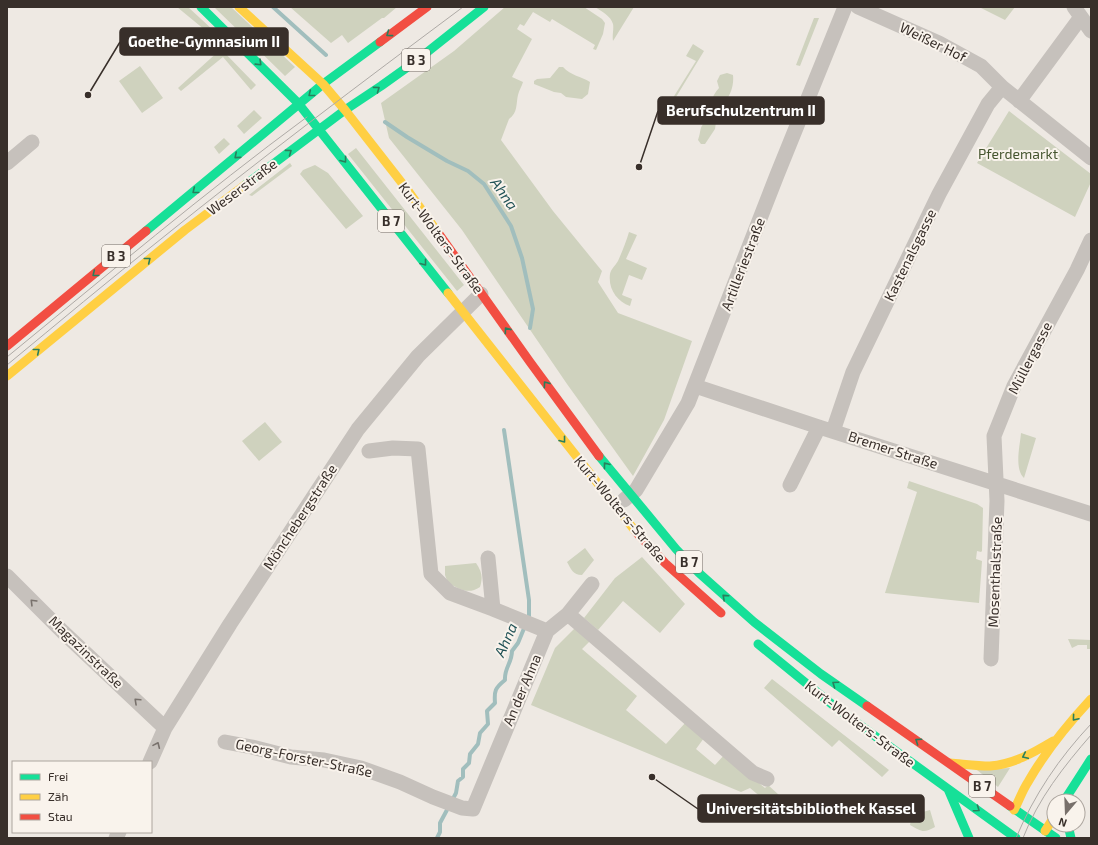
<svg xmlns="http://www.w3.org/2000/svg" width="1098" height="845" font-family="'Exo 2',sans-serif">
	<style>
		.green { fill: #cfd2be }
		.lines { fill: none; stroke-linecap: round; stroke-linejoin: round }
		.stream { stroke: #a1bebd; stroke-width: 4 }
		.street { stroke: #c6c1bc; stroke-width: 15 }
		.fast { stroke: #16e098; stroke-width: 9 }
		.slow { stroke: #ffcf43; stroke-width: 9 }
		.jam { stroke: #f24e42; stroke-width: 9 }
		.tram { stroke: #aeaaa6; stroke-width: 1 }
		.oneway { stroke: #297f5c }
		.oneway2 { stroke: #78716c }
		.labels { text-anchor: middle; stroke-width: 4; stroke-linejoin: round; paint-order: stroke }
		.shield { fill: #f9f3ec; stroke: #726a64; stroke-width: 1 }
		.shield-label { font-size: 13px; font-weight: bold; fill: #382f2a }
		.street-label { font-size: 14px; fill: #382f2a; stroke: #f9f3ec }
		.park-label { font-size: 14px; fill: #46552f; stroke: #f9f3ec }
		.water-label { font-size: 15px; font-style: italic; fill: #225357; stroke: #f9f3ec }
		.leader { fill: none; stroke: #382f2a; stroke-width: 1.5 }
		.callout-dot { fill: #382f2a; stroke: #f9f3ec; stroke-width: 1.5 }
		.callout { fill: #382f2a; stroke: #382f2a; stroke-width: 1.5 }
		.callout-label { font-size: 15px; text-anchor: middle; font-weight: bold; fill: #fff }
	</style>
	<rect width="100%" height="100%" fill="#eee9e3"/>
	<path class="green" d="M177 7H188L225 41 222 44Z
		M214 7H231L295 67 285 76Z
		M290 7H397L384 18H382L348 43 342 35 331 43Z
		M505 7H584L602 19 605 23 603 34 596 50 593 49 595 45 552 19 550 22 533 12 524 26 520 24 517 29 532 39 512 77 523 82C522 86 519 90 518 95 516 103 518 113 509 119L501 140 553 211 602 271 598 282 618 313 692 341 664 420 633 476 567 384 462 230 389 138 381 103 454 51Z
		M595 7H634L613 41C612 35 614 29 613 24 611 16 601 11 595 7Z
		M979 7H1015L1005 20Z
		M814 18H819L800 66 796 65Z
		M693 44 704 51 673 102 671 101 696 61 686 56Z
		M221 49 256 85 251 90 223 57 181 91 178 88Z
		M140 66 163 98 142 113 119 81Z
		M559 67H563C571 76 581 76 590 82L588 94 582 99 566 97 561 93 554 92 534 84V81L537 79 550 78Z
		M727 73 733 75C734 85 731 94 725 102L728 109 722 117 716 122 715 129 705 144H701L698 140C702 129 698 127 709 119 709 108 711 96 719 88L717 81 720 75Z
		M254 110 262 118 244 134 237 126Z
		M1009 111 1091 174V182L1075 217 977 163Z
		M224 138 230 144 219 154 214 147Z
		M356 148 464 285 457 291 348 154Z
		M290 163 292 166 252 196 249 195Z
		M315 165 328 173 363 216 346 229 300 174 303 170Z
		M629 232 637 235 626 259 647 268 642 280 629 275 622 295 632 299 630 306C617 301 608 289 610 274 611 269 615 266 618 261 622 252 626 242 629 232Z
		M265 422 282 442 259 461 242 441Z
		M1021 433 1036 438 1024 478C1014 468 1020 446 1021 433Z
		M909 481 977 504 983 508 982 551 981 552 977 551 976 559 982 561 979 603 885 593 917 492 907 488Z
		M585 548 594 560 582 575C573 575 571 569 567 562Z
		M642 557 685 604 660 633 623 601 598 630 584 618 615 578Z
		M476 563C482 572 483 577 480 587 468 595 460 589 448 583L445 575V566Z
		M576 627 591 640 582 649 637 696 626 710 666 744 686 722 704 738 696 749 715 765 725 754 765 788 768 785 790 805 798 817 796 818 774 808 750 788 741 792 531 705 555 648Z
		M1068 639 1091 640V649H1087V645H1078L1072 648Z
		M772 679 889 770 882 777 839 740 832 747 764 688Z
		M1010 768 998 787 977 770Z
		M930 810 935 827C923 834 921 831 910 825L912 815Z"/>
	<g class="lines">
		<path class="stream" d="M273 7 326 55
			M385 122 407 137 447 161 468 171 484 184 511 226 522 258 533 309 530 328
			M504 430 529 600V616L528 620
			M437 838 440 832V823L456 793 458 781 463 777V769L469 763 470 754 478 744 480 733 488 724 487 711 495 703C494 691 495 688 505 680 504 668 512 663 512 651L518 643 525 626"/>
		<path class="street" d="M858 7 939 43 981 66 1002 87 1091 158
			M1074 7 1091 31
			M1019 101 1081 17
			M7 163 32 142
			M695 386 819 427 1091 514
			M833 431 853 372 939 194 988 104 1002 87
			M369 451 393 448 418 449 431 574 450 593 493 609 547 631
			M790 485 819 427
			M624 500 636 490 688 403 777 175 845 7
			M488 558 493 609
			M7 576 63 632 165 728
			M568 614 753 773 767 779
			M991 659 997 501 994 436 1014 386 1077 270 1091 240
			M225 742 252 747 291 757 324 760 361 768 400 782 433 797 462 808 473 809 547 631 568 614 592 584
			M150 762 165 728 230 624 358 429 418 356 481 294
			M116 838 119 832"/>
		<path class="fast" d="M201 7 298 103 448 293
			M245 185 345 110 381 86 416 61 484 7
			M146 231 323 84 380 42
			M599 456 676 549 699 573 754 622 821 674 867 706
			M758 644 839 710 1016 838
			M948 789 969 838
			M1064 801 1091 759
			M1010 806 1056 838
			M1068 825 1071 838"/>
		<path class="slow" d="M239 7 323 84 345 110 409 192 439 234
			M448 293 636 532
			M7 376 185 230 245 185
			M950 763C963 764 977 766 990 766 1014 764 1033 753 1053 741
			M1014 810C1019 801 1022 791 1028 782 1045 752 1067 725 1091 699
			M1045 831 1054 817"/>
		<path class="jam" d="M380 42 427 7
			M439 234 530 362 599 456
			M7 346 146 231
			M636 532 665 563 721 613
			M867 706 1010 806"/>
		<path class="tram" d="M7 357C106 276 204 193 307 117
			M7 365C58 323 109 280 161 239 260 159 361 83 463 7
			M1016 838C1034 795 1059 758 1091 724
			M1023 838C1038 799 1064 766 1091 735"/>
	</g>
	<defs><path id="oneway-chevron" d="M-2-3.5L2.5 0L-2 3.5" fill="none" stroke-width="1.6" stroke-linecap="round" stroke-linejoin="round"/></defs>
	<g class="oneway">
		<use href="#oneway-chevron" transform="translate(389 34) rotate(144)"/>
		<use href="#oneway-chevron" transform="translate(259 63) rotate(44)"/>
		<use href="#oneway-chevron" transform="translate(377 89) rotate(-36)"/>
		<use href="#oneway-chevron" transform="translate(311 94) rotate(141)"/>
		<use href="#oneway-chevron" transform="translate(289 152) rotate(-36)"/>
		<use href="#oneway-chevron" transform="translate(237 156) rotate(139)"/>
		<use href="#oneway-chevron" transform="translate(344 160) rotate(53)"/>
		<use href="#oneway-chevron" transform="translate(195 191) rotate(141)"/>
		<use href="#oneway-chevron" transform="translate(148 260) rotate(-39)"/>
		<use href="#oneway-chevron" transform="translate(424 263) rotate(52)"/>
		<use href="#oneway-chevron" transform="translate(95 274) rotate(141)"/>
		<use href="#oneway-chevron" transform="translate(507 330) rotate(-125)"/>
		<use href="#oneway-chevron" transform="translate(37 351) rotate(-39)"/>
		<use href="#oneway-chevron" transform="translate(546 384) rotate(-126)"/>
		<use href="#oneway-chevron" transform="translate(563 440) rotate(52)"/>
		<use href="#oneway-chevron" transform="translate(606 465) rotate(-128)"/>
		<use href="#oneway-chevron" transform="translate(725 597) rotate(-138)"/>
		<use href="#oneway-chevron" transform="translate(835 684) rotate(-145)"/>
		<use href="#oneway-chevron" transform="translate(1075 718) rotate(130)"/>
		<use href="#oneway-chevron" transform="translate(918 741) rotate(-146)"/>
		<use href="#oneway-chevron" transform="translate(1025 756) rotate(155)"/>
		<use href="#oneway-chevron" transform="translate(977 809) rotate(35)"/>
	</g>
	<g class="oneway2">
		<use href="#oneway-chevron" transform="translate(33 602) rotate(-135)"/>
		<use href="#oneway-chevron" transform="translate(137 701) rotate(-137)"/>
		<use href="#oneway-chevron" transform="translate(157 745) rotate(-66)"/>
	</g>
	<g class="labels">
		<g class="shield">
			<rect x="402" y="49" width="28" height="22" rx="3"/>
			<rect x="378" y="210" width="26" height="22" rx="3"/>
			<rect x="102" y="245" width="28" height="22" rx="3"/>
			<rect x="676" y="551" width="26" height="22" rx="3"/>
			<rect x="969" y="775" width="26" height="22" rx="3"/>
		</g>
		<g class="shield-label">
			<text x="416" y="65">B 3</text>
			<text x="391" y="226">B 7</text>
			<text x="116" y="261">B 3</text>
			<text x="689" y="567">B 7</text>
			<text x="982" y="791">B 7</text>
		</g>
		<g class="street-label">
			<text transform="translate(933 42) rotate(26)" y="5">Weißer Hof</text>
			<text transform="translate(242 187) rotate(-37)" y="5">Weserstraße</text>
			<text transform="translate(441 238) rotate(54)" y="5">Kurt-Wolters-Straße</text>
			<text transform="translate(910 255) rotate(-64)" y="5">Kastenalsgasse</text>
			<text transform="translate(743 264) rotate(-69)" y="5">Artilleriestraße</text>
			<text transform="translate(1030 358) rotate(-63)" y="5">Müllergasse</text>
			<text transform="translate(893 450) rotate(18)" y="5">Bremer Straße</text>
			<text transform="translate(620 509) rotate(50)" y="5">Kurt-Wolters-Straße</text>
			<text transform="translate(300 517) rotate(-57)" y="5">Mönchebergstraße</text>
			<text transform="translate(995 572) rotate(-88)" y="5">Mosenthalstraße</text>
			<text transform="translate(86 652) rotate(44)" y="5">Magazinstraße</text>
			<text transform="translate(522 690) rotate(-67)" y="5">An der Ahna</text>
			<text transform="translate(860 724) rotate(37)" y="5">Kurt-Wolters-Straße</text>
			<text transform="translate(304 758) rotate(12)" y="5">Georg-Forster-Straße</text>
		</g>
		<g class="park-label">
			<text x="1018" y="159">Pferdemarkt</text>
		</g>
		<g class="water-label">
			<text transform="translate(504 194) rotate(55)" y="5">Ahna</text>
			<text transform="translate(506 640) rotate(-66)" y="5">Ahna</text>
		</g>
	</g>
	<path class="leader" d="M88 95L120 42M639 167L658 111M652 777L698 809"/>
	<g class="callout-dot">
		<circle cx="88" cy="95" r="4"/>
		<circle cx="639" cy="167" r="4"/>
		<circle cx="652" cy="777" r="4"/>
	</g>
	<g class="callout">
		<rect x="120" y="28" width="168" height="27" rx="4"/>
		<rect x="658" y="97" width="166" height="27" rx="4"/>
		<rect x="698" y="795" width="226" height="27" rx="4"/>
	</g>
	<g class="callout-label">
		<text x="204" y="47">Goethe-Gymnasium II</text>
		<text x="741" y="116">Berufschulzentrum II</text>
		<text x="811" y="814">Universitätsbibliothek Kassel</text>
	</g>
	<rect width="1098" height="845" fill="none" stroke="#382f2a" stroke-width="16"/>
	<rect x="12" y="761" width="140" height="72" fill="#f9f3ec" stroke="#aca59e"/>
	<rect x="20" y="774" width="20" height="6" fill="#16e098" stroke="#aca59e"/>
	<text x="48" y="781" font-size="12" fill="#382f2a">Frei</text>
	<rect x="20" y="794" width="20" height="6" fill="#ffcf43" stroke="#aca59e"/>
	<text x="48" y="801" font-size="12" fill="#382f2a">Zäh</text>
	<rect x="20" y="814" width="20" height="6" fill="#f24e42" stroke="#aca59e"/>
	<text x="48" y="821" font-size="12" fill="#382f2a">Stau</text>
	<g transform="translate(1066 813) rotate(199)"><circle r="19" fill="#f9f3ec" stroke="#aca59e"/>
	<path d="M0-3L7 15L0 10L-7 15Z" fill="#78706b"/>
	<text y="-6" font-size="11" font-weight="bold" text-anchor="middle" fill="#382f2a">N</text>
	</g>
</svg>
